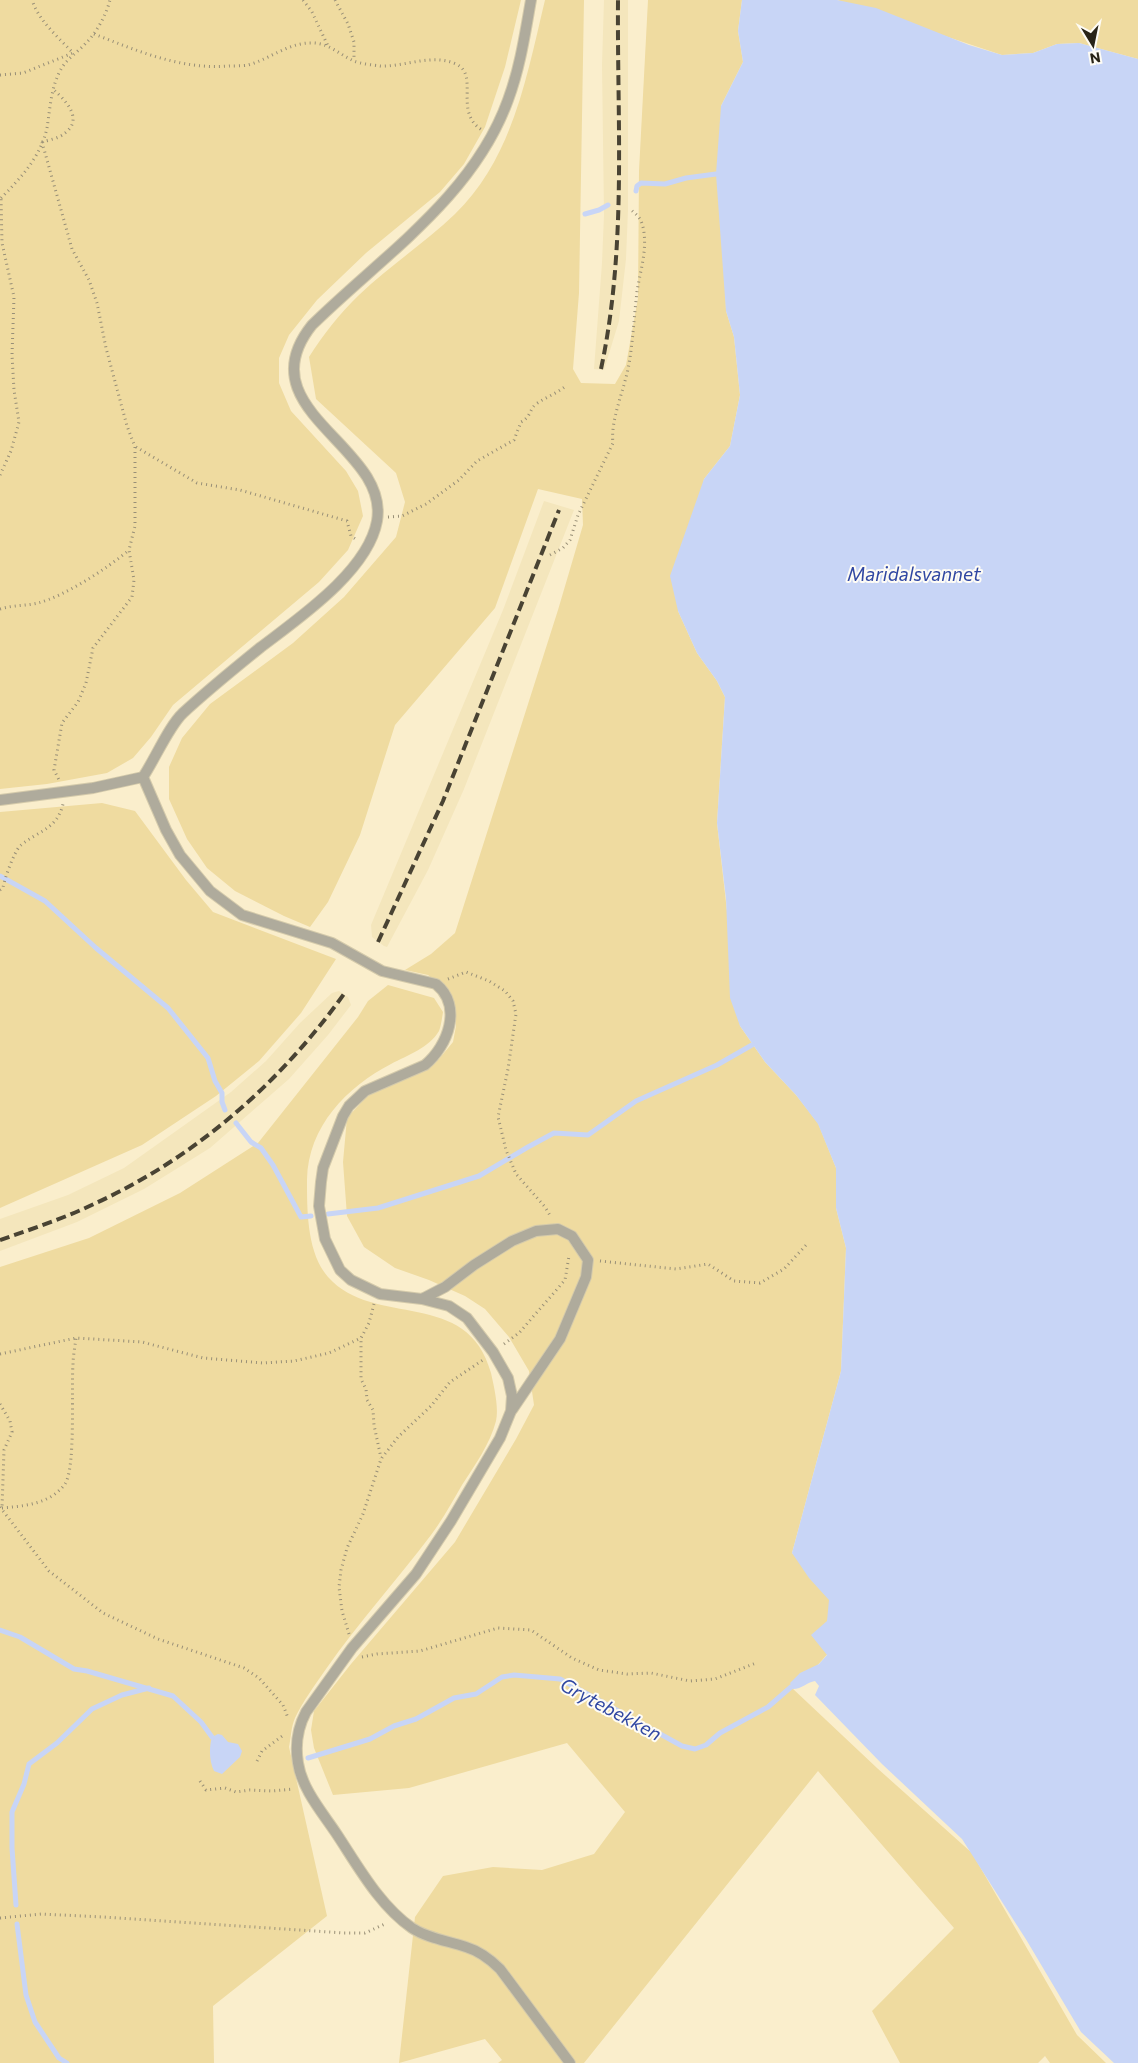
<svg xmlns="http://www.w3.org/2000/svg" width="1138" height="2063" font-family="Commissioner,sans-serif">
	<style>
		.built { fill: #f4e6bc }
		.green { fill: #efdba0 }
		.water { fill: #c8d5f6 }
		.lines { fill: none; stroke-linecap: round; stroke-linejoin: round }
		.stream { stroke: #c8d5f6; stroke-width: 5 }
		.lane-casing { stroke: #d4caab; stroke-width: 12 }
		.path { stroke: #988f77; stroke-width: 3; stroke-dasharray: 1 4; stroke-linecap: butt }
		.lane { stroke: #afab9c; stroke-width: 10 }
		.rail { stroke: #494333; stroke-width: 4; stroke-dasharray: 10 5; stroke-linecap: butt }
		.labels { text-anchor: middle; stroke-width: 4; stroke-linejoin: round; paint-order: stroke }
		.water-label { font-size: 19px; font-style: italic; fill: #3047a2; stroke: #fefcf5 }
	</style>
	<rect width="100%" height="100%" fill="#faeecc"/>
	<path class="built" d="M604 0H628V210L626 259 619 321 604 370 594 369 602 263 604 215 602 65Z
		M544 501 574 510 464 789 428 870 387 947 384 946 372 937 371 925 503 610Z
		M339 991 348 997 351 1005 328 1035 289 1079 210 1148 144 1189 77 1222 0 1251V1219L68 1195 124 1168 231 1092 266 1061 300 1023 332 993Z"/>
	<path class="green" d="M0 0H521L505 67 485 127 464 164 440 192 366 253 317 300 289 335 279 358V383L291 411 346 471 358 491 363 516 348 550 319 582 173 705 151 737 133 758 107 773 47 784 0 789Z
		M545 0H584L579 293 573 369 581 383 615 384 626 365 638 298 639 171 648 0H742L738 31 743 62 721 106 726 311 734 337 740 395 730 446 704 479 678 611 697 653 717 681 725 697 717 823 740 1026 765 1062 796 1095 818 1123 836 1168V1208L846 1248 841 1371 792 1553 862 1615 808 1676 791 1687 877 1768 972 1853 1077 2035 1106 2063H1050L1045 2056 1038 2063H900L872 2011 954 1928 818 1771 584 2063H498L502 2060 485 2039 399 2063 415 1917 443 1876 493 1867 542 1870 594 1854 625 1812 567 1743 409 1788 333 1795 314 1748 311 1730 314 1711 351 1664 455 1542 516 1439 534 1405 529 1371 509 1337 485 1309 465 1296 429 1280 395 1268 364 1247 347 1216 343 1162 347 1118 370 1093 414 1075 439 1059 453 1042 456 1026 454 1007 448 992 428 975 405 970 431 954 455 933 558 610 583 525 582 499 538 489 495 608 395 725 360 835 328 902 310 927 284 916 235 891 207 868 187 839 169 799V767L182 738 210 704 293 643 344 597 396 537 405 502 396 473 316 399 309 357C323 335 340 313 359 295 389 266 425 243 455 214 513 158 527 75 545 0Z
		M837 0H1138V59L1079 43 1057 44 1033 53 1002 55Z
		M102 803 135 811 186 880 213 912 336 959 301 1013 259 1061 216 1096 142 1145 0 1208V812Z
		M388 985 434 998 443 1012C442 1018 441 1026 439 1031 429 1048 408 1055 391 1064 347 1087 308 1126 307 1180 307 1211 307 1253 328 1277 374 1329 468 1287 491 1373 494 1387 499 1407 496 1421 490 1444 475 1465 462 1485 452 1502 443 1519 431 1535 397 1580 359 1622 326 1669 315 1685 303 1701 295 1718 291 1727 291 1738 289 1747L327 1916 213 2006 214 2063H0V1267L89 1238 180 1193 258 1143 358 1017 368 1001Z"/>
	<path class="water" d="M742 0H837L876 8 969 45 1002 55 1033 53 1057 44 1079 43 1138 59V2063H1114L1081 2032 1027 1941 962 1839 882 1764 815 1695 819 1686 815 1681C807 1682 802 1689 793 1689L790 1683 800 1673 819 1664 827 1655 811 1635 827 1621 829 1600 809 1578 792 1553 841 1371 846 1248 836 1208V1168L818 1124 796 1095 765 1062 740 1026 730 998 726 899 717 823 725 697 717 681 697 653 678 611 670 576 704 479 730 446 740 395 734 337 726 311 716 174 721 106 743 62 738 31Z
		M218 1734 222 1735 228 1742 238 1744 242 1751 240 1757 222 1774 214 1771C209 1761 209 1747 212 1737Z"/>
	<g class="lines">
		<path class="stream" d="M636 191 637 186 641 183 665 184 686 178 716 174
			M585 214 599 210 608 205
			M0 876 45 901 96 948 168 1008 208 1058 215 1081 222 1093V1102L225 1110
			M236 1123 251 1142 261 1148 273 1165 301 1217 311 1216
			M328 1214 378 1208 479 1176 528 1147 554 1133 588 1135 636 1101 717 1065 752 1045
			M0 1630 20 1637 74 1669 87 1671 173 1696 201 1722 212 1737
			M308 1758 370 1739 394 1726 416 1719 454 1698 476 1694 502 1677 514 1675 560 1679 682 1746 695 1749 706 1745 720 1733 768 1707 791 1687
			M16 1905 12 1848V1812L24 1784 29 1764 57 1743 92 1709 122 1695 149 1688
			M17 1924 26 1995 35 2022 59 2058 67 2063"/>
		<defs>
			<path id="lane" d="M143 777 166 830 180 855 210 891 242 915 332 943 382 971 436 984C463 1006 448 1046 425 1065L365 1091 349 1106 343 1116 323 1168 321 1182 319 1206 325 1239 340 1270 351 1280 380 1294 422 1299 449 1306 467 1318 493 1352 508 1378 512 1396 511 1411 500 1438 451 1521 416 1574 352 1648 306 1712C297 1729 295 1745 298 1763 302 1789 322 1812 336 1833 358 1866 379 1905 412 1928 427 1938 448 1941 466 1947 479 1951 491 1960 500 1969L570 2063
				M0 800 93 788 143 777C155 759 169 726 183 713 208 690 235 668 261 647 299 618 368 571 377 521 390 446 244 410 312 325 382 256 473 197 508 100 520 68 525 34 531 0
				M422 1299 445 1287 474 1265 512 1241 536 1231 558 1229 572 1236 588 1260 586 1277 560 1339 512 1410"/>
		</defs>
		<use href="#lane" class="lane-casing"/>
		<path class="path" d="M303 0 312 12 328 46
			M335 0 348 24 354 42V60
			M94 34C138 51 181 70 229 66 235 66 243 66 248 65 270 59 289 42 313 43 329 43 340 55 354 61 361 64 373 65 380 66 405 67 432 53 456 64 480 75 453 112 482 130
			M0 75 23 73 73 53C58 37 39 21 32 0
			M42 142 72 249 89 280 97 303 106 348 127 426 135 447V526L129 550 134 580 132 597 93 648 86 683 78 702 62 723 54 770 59 780
			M42 142C49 140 60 138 65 133 84 119 65 100 54 90
			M1 198C21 178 41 156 47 128 50 109 51 88 60 71 66 59 77 53 86 43 97 32 106 15 110 0
			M136 447 197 483 240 490 347 521 351 536 357 540
			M0 475 11 451 19 422 14 390 12 355 14 297 2 243 1 198
			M388 517 402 516 426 504 459 480 477 461 514 440 521 422C531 417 529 410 536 404 546 397 558 393 567 385
			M550 555 563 548 570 540 578 515 613 443C610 420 625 388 629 364 633 341 634 316 637 292 640 271 648 249 643 227 641 218 637 215 630 209
			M0 609C13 605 26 606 38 603 65 596 108 568 129 550
			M0 890 3 888C4 880 14 852 20 846 37 831 57 830 63 804
			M448 979 466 972 489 981 505 991 513 1001 516 1014 508 1069 498 1117 506 1150 516 1174 545 1207 551 1217
			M600 1261 676 1269 708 1264 734 1281 760 1283 784 1269 808 1243
			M374 1304 369 1323 361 1338V1379L366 1389 367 1400 373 1410 374 1425 381 1458
			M504 1344 519 1333 565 1280 569 1256
			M0 1354 76 1338 142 1342 203 1358 263 1363 294 1361 329 1353 361 1338
			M0 1404 10 1421 12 1432 4 1450 2 1508
			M0 1507 49 1571 103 1613 158 1639 244 1668 259 1678 283 1705 288 1718
			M2 1508C25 1506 50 1504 65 1484 76 1467 71 1389 73 1365 73 1356 75 1347 76 1338
			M349 1634 342 1611 339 1587 341 1570 347 1548 363 1514 381 1459 398 1437 431 1406 450 1382 483 1360
			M362 1657 377 1654 420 1651 498 1628 531 1630 572 1658 599 1670 627 1674 651 1673 690 1681 715 1679 756 1663
			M257 1761 262 1751 285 1734
			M200 1781 206 1790 225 1788 236 1792 250 1790 272 1791 294 1789
			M0 1918 42 1914 103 1917 344 1933H365L387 1923"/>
		<use href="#lane" class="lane"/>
		<path class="rail" d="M601 369C627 247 617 123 618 0
			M378 942 443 801 559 510
			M0 1240C32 1229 65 1218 96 1203 196 1157 280 1083 344 994"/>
	</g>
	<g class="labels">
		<g class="water-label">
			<text x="914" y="581">Maridalsvannet</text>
			<text transform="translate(611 1709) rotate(28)" y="7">Grytebekken</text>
		</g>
	</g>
	<g transform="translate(1093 45) rotate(170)" stroke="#fefcf5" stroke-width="4" paint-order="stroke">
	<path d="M0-4L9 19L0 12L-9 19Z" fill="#292417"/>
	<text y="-8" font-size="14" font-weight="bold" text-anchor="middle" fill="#292417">N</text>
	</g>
</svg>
